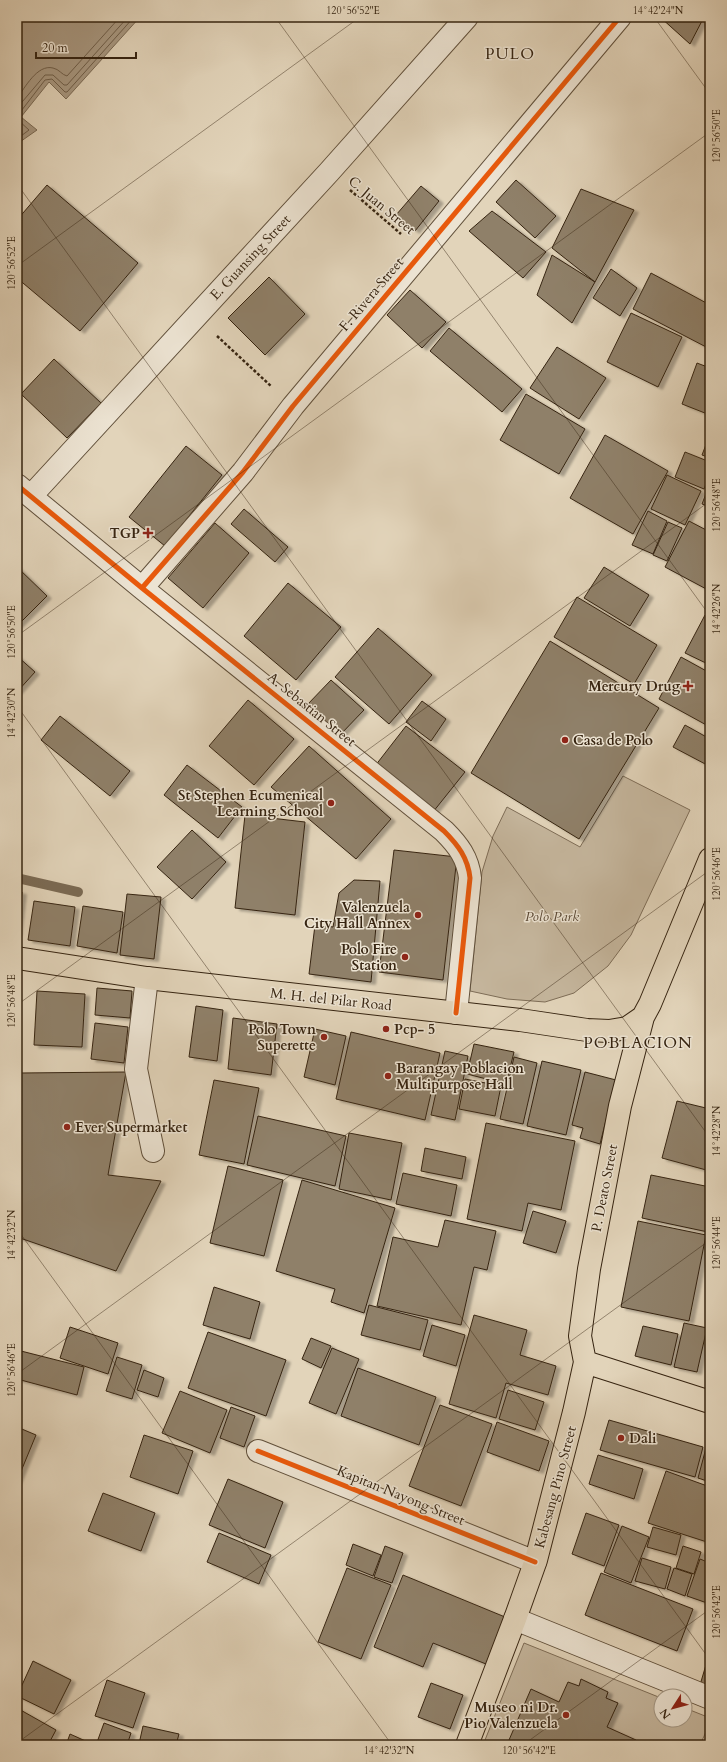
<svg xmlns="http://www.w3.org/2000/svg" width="727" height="1762" font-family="Cardo,serif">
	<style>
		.green { fill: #c5b69d; stroke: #7e6d57 }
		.water { fill: #a89881; stroke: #7a6a54 }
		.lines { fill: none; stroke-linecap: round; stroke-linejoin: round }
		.shore { stroke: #6f5e49; stroke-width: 1 }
		.stream { stroke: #7a6a54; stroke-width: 10 }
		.building { fill: #8f8069; stroke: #362411; filter: url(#shadow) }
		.minor-casing { stroke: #61503b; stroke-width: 24 }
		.major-casing { stroke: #362411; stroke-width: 24 }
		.path { stroke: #362411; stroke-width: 2.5; stroke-dasharray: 3 2; stroke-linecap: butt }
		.minor { stroke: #ece3d2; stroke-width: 22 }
		.major { stroke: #e2d4ba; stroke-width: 22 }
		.cycleway-casing { stroke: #ece3d2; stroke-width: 8 }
		.cycleway { stroke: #e8590c; stroke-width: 5 }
		.ticks { fill: none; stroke: #362411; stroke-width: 1; stroke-opacity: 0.45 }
		.poi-dot { fill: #8f2418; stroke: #ece3d2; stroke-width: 1.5 }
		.labels { text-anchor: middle; stroke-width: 3; stroke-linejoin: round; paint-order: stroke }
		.street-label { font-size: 14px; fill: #362411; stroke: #ece3d2 }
		.poi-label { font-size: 14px; font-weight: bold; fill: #362411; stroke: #ece3d2; text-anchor: end }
		.park-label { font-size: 14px; font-style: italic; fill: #5a4834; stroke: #ece3d2 }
		.quarter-label { font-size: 16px; letter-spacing: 1px; fill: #362411; stroke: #ece3d2 }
		.neatline { fill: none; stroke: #362411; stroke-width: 1.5 }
		.ticks-label { font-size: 10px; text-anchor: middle; fill: #362411 }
	</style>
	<defs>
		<filter id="shadow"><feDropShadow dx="4.5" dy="2.5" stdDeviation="1" flood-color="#0004"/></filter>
	</defs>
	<rect width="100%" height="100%" fill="#e2d4ba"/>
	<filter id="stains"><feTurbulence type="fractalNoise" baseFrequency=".005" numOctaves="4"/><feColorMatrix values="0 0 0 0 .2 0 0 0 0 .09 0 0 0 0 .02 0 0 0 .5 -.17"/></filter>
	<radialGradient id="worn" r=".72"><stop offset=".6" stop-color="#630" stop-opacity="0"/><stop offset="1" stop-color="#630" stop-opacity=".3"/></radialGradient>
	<path class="green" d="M623 776 690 810 631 935 608 966 574 993 545 1002 507 999 470 991 482 872 493 836 507 807 580 847Z
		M524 1643 661 1698V1720H685V1708L710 1718V1723L700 1745H483Z"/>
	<path class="water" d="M17 17H140L66 99 49 82 21 117 37 130 17 144Z"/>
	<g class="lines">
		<path class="shore" d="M17 98C25 88 37 64 53 68 59 69 62 75 67 76L120 17
			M17 108 45 75H53L64 85H67L128 17
			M17 139 29 130 18 120V115L45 80 52 79 65 92H67L134 17"/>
		<path class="stream" d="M17 878 78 892"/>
	</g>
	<path class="building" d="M660 17H704L690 44Z
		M516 180 556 216 535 238 496 202Z
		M47 185 138 263 80 331 17 278V220Z
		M421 186 439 201 415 231 396 215Z
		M581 189 634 210 595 282 552 248Z
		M492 211 546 252 523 278 469 231Z
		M552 255 595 282 572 323 537 295Z
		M611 269 637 288 620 316 593 298Z
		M651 273 710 305V349L633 309Z
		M269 277 305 314 265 355 228 318Z
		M410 290 446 322 422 348 387 315Z
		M631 313 682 337 658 387 607 362Z
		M449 328 522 389 502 412 430 351Z
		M557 347 606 378 579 419 530 388Z
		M54 359 101 403 67 438 21 394Z
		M697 363 710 368V415L682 404Z
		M526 394 585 429 559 474 500 440Z
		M710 434V458L702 455Z
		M605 435 668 471 633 534 570 498Z
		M186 446 222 475 165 546 129 517Z
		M685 452 710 462V473L704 489 675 477Z
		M667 475 701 491 685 525 651 509Z
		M710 483V507L702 504Z
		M244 509 288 547 275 562 231 524Z
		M648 511 667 521 653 554 632 545Z
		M689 521 710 532V591L665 567Z
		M668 522 682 528 667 561 653 555Z
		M215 523 249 553 203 608 168 578Z
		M17 567 47 596 17 626Z
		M604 567 649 595 630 626 584 598Z
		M288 583 341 627 296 680 244 636Z
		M577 597 657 645 634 684 554 637Z
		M705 615 710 618V665L685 653Z
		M378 628 432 675 389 724 335 677Z
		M550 641 659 708 579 839 471 773Z
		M17 656 35 672 17 692Z
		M681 657 710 673V727L659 699Z
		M331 680 364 710 340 735 307 705Z
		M248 700 294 739 254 785 209 746Z
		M422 701 446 719 431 741 406 722Z
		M60 716 130 771 110 796 41 740Z
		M685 725 710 739 709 766 673 747Z
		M406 726 465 772 433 812 375 766Z
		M309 746 391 819 356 859 271 787Z
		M187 765 242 807 218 838 164 795Z
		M245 815 305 822 295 915 235 908Z
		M192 830 226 862 192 899 157 867Z
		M394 850 457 857 443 980 379 972Z
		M354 880 380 881 371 982 309 974 315 925 333 927 339 893Z
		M17 891 22 892 17 933Z
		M127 894 161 897 154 959 120 955Z
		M34 901 75 907 70 946 28 940Z
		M83 906 123 912 117 953 77 946Z
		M97 988 132 991 130 1018 95 1015Z
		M37 991 85 994 82 1047 34 1045Z
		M196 1006 223 1010 217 1061 189 1057Z
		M233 1018 277 1024 271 1075 228 1069Z
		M95 1023 128 1027 124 1063 91 1059Z
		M315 1029 346 1036 335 1085 304 1077Z
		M351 1032 440 1053 425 1120 336 1099Z
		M474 1044 514 1052 506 1084 467 1074Z
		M445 1051 468 1056 455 1120 431 1115Z
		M514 1057 537 1063 523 1124 500 1119Z
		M542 1061 581 1070 566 1135 527 1126Z
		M126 1072 108 1175 161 1181 116 1271 17 1237V1079L20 1073Z
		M585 1072 616 1080 600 1144 580 1138 583 1128 572 1125Z
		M465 1079 501 1086 495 1116 459 1109Z
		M214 1080 259 1088 244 1164 199 1155Z
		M677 1101 710 1109V1171L662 1158Z
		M258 1116 346 1136 335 1186 247 1165Z
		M486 1123 575 1141 561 1210 528 1203 522 1231 467 1219Z
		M349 1133 402 1143 391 1200 339 1189Z
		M425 1148 466 1157 462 1179 421 1171Z
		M228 1166 283 1180 264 1256 210 1243Z
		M403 1173 457 1185 451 1216 396 1204Z
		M651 1175 710 1187V1220L708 1232 642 1218Z
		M302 1180 395 1208 364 1313 331 1302 335 1289 276 1271Z
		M533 1211 566 1221 556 1253 523 1243Z
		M445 1220 496 1231 487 1270 474 1267 461 1325 377 1306 393 1237 438 1247Z
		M638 1221 706 1235 689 1321 621 1307Z
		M214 1287 260 1302 250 1339 203 1325Z
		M369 1305 428 1320 420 1350 361 1335Z
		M474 1315 527 1330 520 1355 556 1366 548 1395 506 1383 496 1418 449 1404Z
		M684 1323 707 1328 697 1372 674 1367Z
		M432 1325 465 1335 456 1366 423 1356Z
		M643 1326 678 1334 671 1365 635 1356Z
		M70 1327 118 1343 108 1374 60 1358Z
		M208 1332 286 1360 266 1416 188 1388Z
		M311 1338 331 1346 321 1368 302 1359Z
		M332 1348 359 1359 336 1414 309 1403Z
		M17 1350 84 1367 77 1395 17 1379Z
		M117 1357 142 1365 132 1399 106 1391Z
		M358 1368 436 1397 419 1445 341 1416Z
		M144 1370 164 1378 158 1397 137 1390Z
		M508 1390 544 1402 535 1430 499 1419Z
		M180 1391 227 1410 210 1453 162 1433Z
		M440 1405 492 1424 461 1506 409 1486Z
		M231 1407 255 1416 244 1447 220 1438Z
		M609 1420 703 1447 695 1477 600 1450Z
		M497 1422 549 1441 539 1471 487 1452Z
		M17 1427 36 1435 17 1481Z
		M144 1435 193 1451 178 1494 130 1477Z
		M706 1448 710 1449V1482L698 1478Z
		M598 1455 643 1469 634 1499 589 1484Z
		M666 1471 710 1487V1543L648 1523Z
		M228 1479 283 1502 265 1548 209 1525Z
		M103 1493 155 1513 141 1551 88 1531Z
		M586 1513 619 1525 604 1566 572 1554Z
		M622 1526 649 1537 631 1583 604 1572Z
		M653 1527 681 1535 676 1555 647 1547Z
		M219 1533 271 1555 259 1584 207 1562Z
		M353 1544 381 1555 373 1576 346 1565Z
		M385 1546 403 1553 392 1583 374 1577Z
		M683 1546 701 1552 694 1574 676 1568Z
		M642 1558 671 1567 665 1589 635 1581Z
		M700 1559 710 1563V1604L687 1596Z
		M347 1568 391 1585 361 1659 318 1642Z
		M674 1568 692 1574 685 1596 667 1589Z
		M601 1573 693 1609 677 1651 585 1615Z
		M403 1575 505 1617 486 1664 433 1643 423 1667 374 1647Z
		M708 1658H710V1688L700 1685Z
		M33 1661 71 1680 54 1714 17 1696Z
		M581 1679 608 1692 606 1698 618 1703 607 1727 636 1740 634 1745H519L509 1740 531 1689 559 1702 568 1682 579 1686Z
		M107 1680 145 1693 133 1728 95 1716Z
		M431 1683 463 1695 450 1729 418 1717Z
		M17 1708 56 1730 48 1745H17Z
		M104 1723 131 1733 127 1745H96Z
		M143 1726 179 1734 176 1745 139 1744Z
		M70 1734 92 1744 91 1745H66Z"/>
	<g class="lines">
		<defs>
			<path id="minor" d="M17 485 142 588 444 831C458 845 468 858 470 878L456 1013
				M31 496 329 172 467 17
				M142 588 243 472 293 406 620 17
				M147 978 136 1069 153 1151
				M258 1451 535 1562
				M515 1619 710 1698"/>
			<path id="major" d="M17 958 147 978 520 1020 587 1030 609 1031 627 1028 643 1017
				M585 1362 710 1402
				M467 1745 515 1619 536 1560 574 1412 585 1362 580 1336 589 1269 620 1106 643 1017 650 1004 710 859"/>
		</defs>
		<use href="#minor" class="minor-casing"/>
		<use href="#major" class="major-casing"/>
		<path class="path" d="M350 190 401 234
			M217 336 272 387"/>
		<use href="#minor" class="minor"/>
		<use href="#major" class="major"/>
		<defs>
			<path id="cycleway" d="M17 485 142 588 444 831C458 845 468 858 470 878L456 1013
				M142 588 243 472 293 406 620 17
				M258 1451 535 1562"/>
		</defs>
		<use href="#cycleway" class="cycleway-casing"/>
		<use href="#cycleway" class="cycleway"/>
	</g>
	<path class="ticks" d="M275 17 710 616M654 17 710 94M17 184 710 1138M17 266 360 17M17 636 710 132M17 706 710 1660M17 1005 710 501M17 1229 392 1745M17 1374 710 870M17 1743 710 1240M523 1745 710 1609"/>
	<g class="poi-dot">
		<path d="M146 527h4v4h4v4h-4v4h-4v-4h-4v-4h4z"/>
		<path d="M686 680h4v4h4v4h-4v4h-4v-4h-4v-4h4z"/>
		<circle cx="565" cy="740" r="4"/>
		<circle cx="331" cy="803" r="4"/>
		<circle cx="418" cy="915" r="4"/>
		<circle cx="405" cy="957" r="4"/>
		<circle cx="386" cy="1029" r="4"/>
		<circle cx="324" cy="1037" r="4"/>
		<circle cx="388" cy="1076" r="4"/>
		<circle cx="67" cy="1127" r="4"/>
		<circle cx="621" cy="1438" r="4"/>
		<circle cx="566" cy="1715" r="4"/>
	</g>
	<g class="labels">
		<g class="street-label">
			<text transform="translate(382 205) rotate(40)" y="5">C. Juan Street</text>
			<text transform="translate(250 257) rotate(-47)" y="5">E. Guansing Street</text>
			<text transform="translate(371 294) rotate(-50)" y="5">F. Rivera Street</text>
			<text transform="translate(312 709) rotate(39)" y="5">A. Sebastian Street</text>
			<text transform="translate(331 999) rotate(6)" y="5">M. H. del Pilar Road</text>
			<text transform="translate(604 1188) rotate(-79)" y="5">P. Deato Street</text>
			<text transform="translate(555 1487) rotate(-75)" y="5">Kabesang Pino Street</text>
			<text transform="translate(401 1495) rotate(22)" y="5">Kapitan Nayong Street</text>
		</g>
		<g class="poi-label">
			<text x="140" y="538">TGP</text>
			<text x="680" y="691">Mercury Drug</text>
			<text x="573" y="745" text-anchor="start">Casa de Polo</text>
			<text x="323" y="800">St Stephen Ecumenical<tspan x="323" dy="16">Learning School</tspan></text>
			<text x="410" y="912">Valenzuela<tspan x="410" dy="16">City Hall Annex</tspan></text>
			<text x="397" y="954">Polo Fire<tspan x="397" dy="16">Station</tspan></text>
			<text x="316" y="1034">Polo Town<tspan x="316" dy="16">Superette</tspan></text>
			<text x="394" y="1034" text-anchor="start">Pcp- 5</text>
			<text x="396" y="1073" text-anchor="start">Barangay Poblacion<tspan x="396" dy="16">Multipurpose Hall</tspan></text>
			<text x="75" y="1132" text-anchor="start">Ever Supermarket</text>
			<text x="629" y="1443" text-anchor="start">Dali</text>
			<text x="558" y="1712">Museo ni Dr.<tspan x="558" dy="16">Pio Valenzuela</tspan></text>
		</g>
		<g class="park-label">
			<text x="552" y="921">Polo Park</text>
		</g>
		<g class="quarter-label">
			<text x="510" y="59">PULO</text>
			<text x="638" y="1048">POBLACION</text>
		</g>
	</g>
	<rect width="727" height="1762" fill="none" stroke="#e2d4ba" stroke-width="44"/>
	<g transform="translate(673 1708) rotate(234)"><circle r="19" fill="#ece3d2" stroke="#a39785"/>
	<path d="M0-3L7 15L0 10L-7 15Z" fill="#8f2418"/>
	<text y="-6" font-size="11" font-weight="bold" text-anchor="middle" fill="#362411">N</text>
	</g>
	<path d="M36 52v6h100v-6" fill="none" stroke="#362411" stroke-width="2"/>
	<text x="42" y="52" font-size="12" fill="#362411" stroke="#ece3d2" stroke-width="3" paint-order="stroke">20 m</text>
	<rect x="22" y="22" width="683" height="1718" class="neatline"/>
	<g class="ticks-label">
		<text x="353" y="14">120°56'52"E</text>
		<text x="658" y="14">14°42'24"N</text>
		<text transform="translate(716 136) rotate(-90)" y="4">120°56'50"E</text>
		<text transform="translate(11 263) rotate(-90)" y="4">120°56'52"E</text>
		<text transform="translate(716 505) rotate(-90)" y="4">120°56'48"E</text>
		<text transform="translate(716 609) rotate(-90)" y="4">14°42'26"N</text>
		<text transform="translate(11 632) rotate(-90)" y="4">120°56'50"E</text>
		<text transform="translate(11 713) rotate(-90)" y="4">14°42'30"N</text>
		<text transform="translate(716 874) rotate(-90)" y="4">120°56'46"E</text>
		<text transform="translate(11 1001) rotate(-90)" y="4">120°56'48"E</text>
		<text transform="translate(716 1131) rotate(-90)" y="4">14°42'28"N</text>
		<text transform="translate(11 1235) rotate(-90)" y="4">14°42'32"N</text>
		<text transform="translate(716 1243) rotate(-90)" y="4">120°56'44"E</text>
		<text transform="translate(11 1370) rotate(-90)" y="4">120°56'46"E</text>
		<text transform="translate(716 1612) rotate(-90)" y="4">120°56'42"E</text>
		<text x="389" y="1754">14°42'32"N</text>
		<text x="529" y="1754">120°56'42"E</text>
	</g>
	<rect width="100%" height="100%" filter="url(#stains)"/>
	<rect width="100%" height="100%" fill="url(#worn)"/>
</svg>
